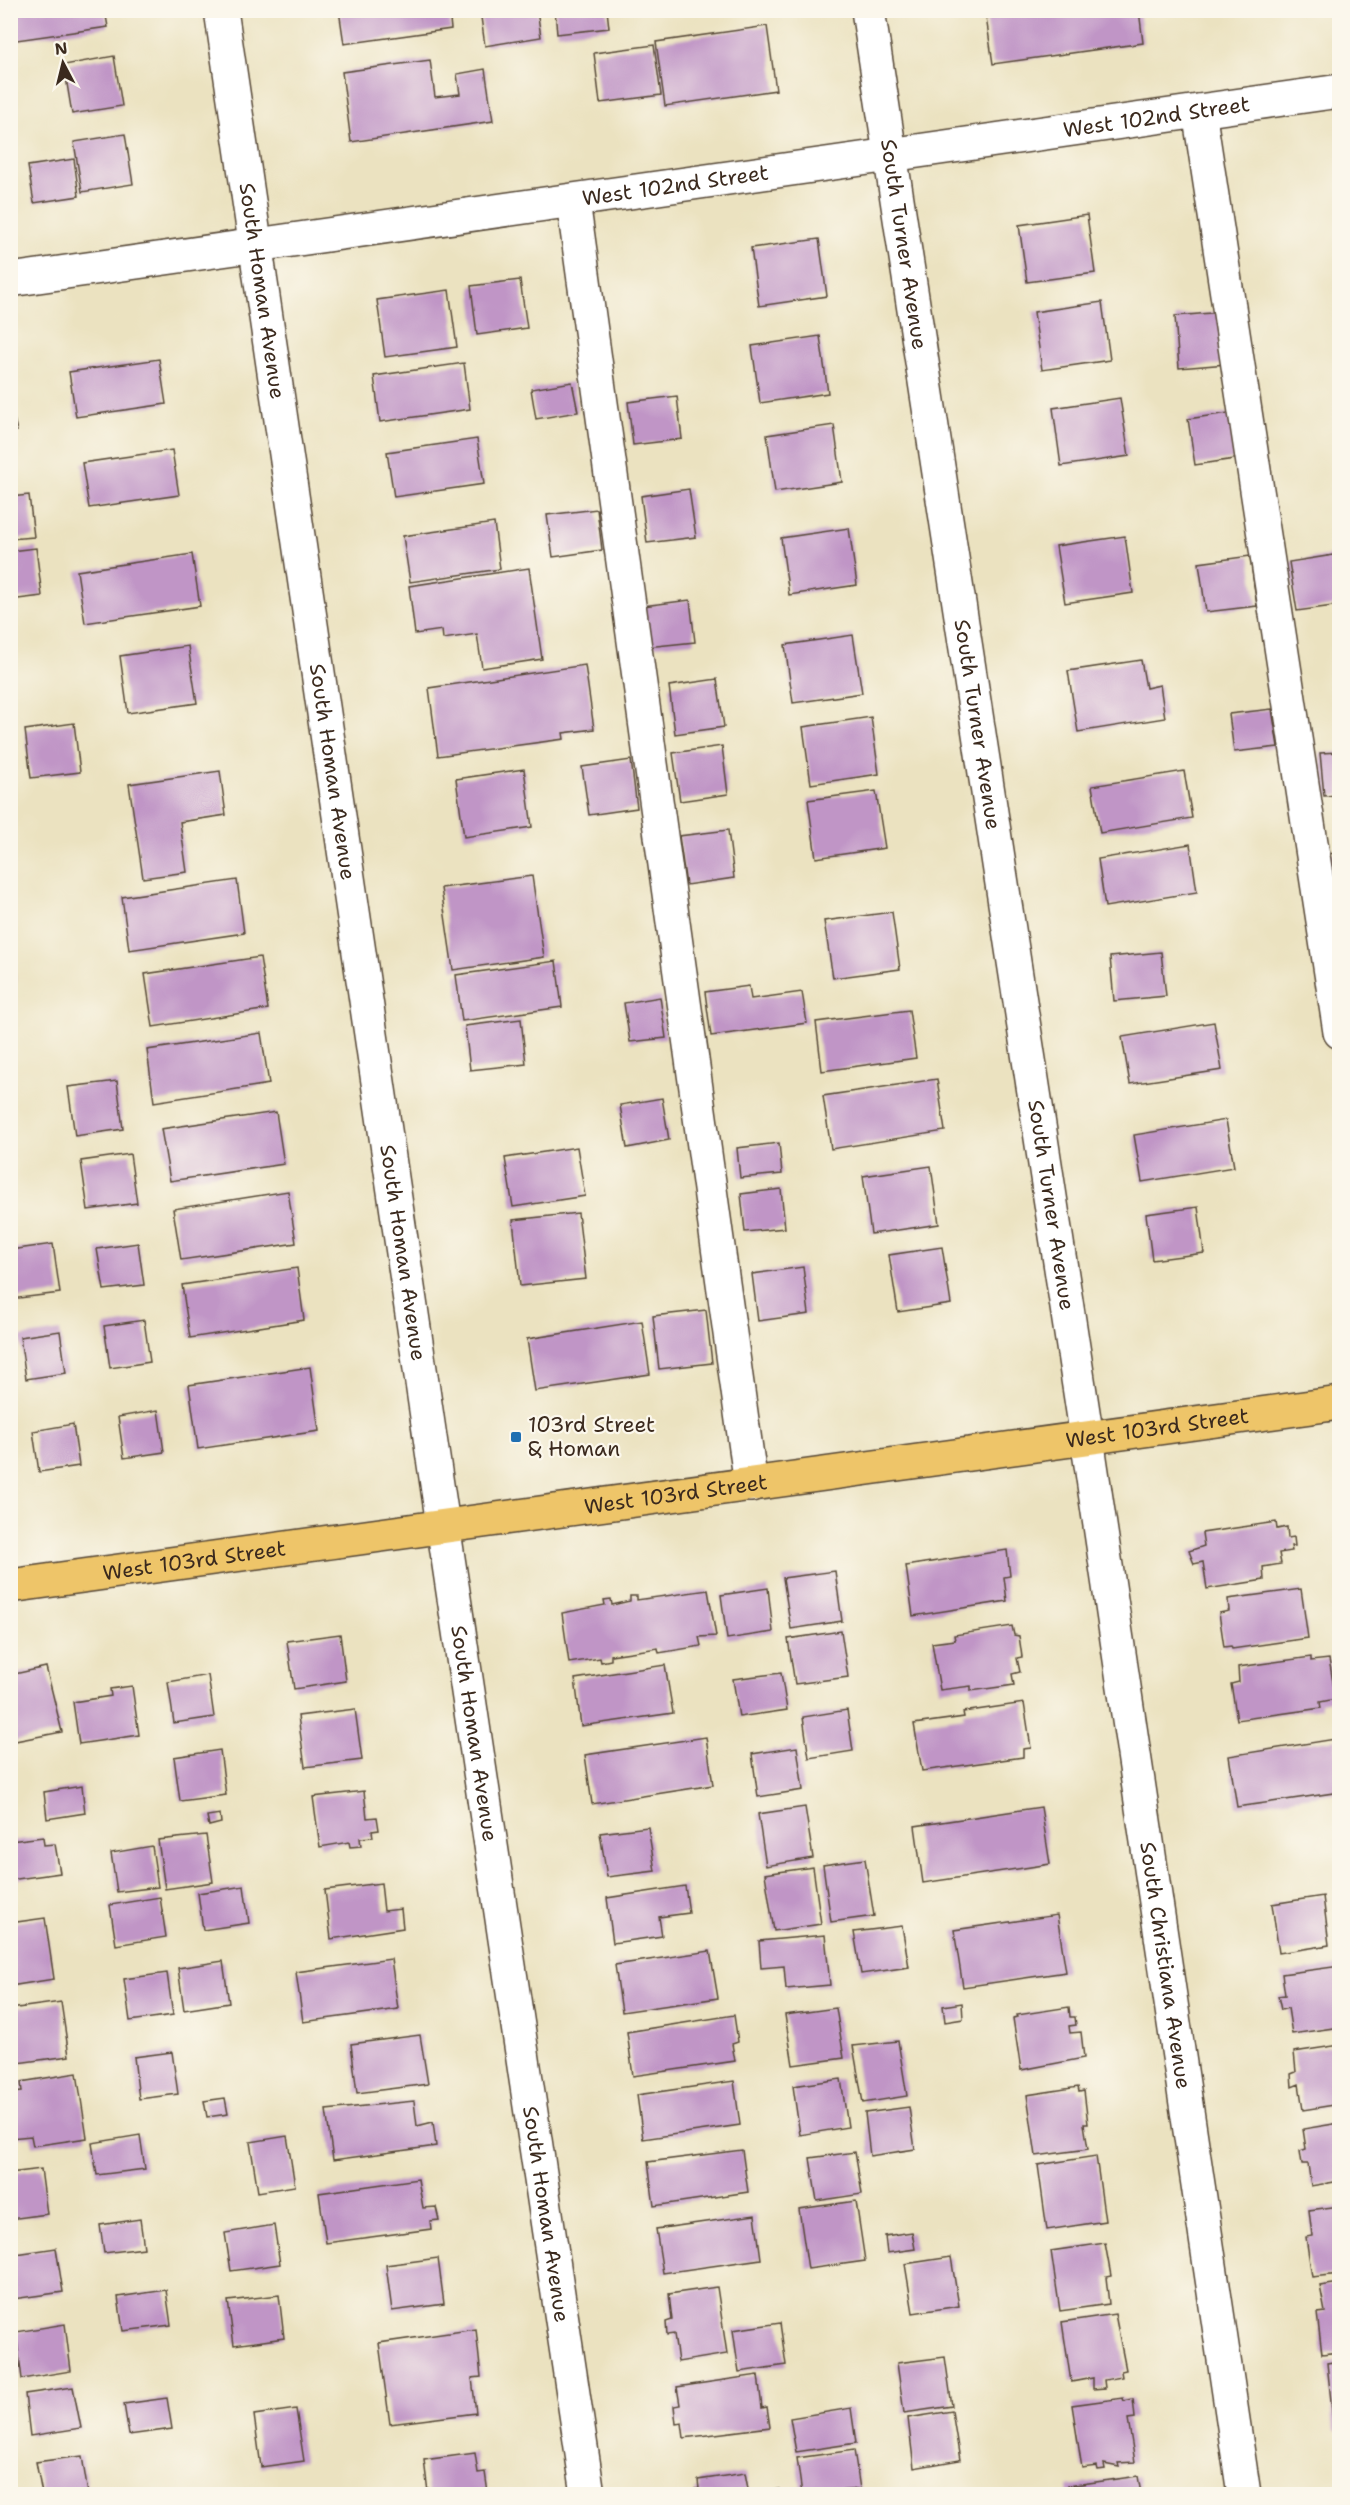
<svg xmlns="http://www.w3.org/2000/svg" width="1350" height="2505" font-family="'Shantell Sans',sans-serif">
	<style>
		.building { fill: #c095c6 }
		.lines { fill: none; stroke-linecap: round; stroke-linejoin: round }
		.minor-casing { stroke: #554636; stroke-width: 36 }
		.major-casing { stroke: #554636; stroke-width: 36 }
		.minor { stroke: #fff; stroke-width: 33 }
		.major { stroke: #eec569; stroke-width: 33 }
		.poi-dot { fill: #1f6fb2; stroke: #fbf7ec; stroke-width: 2 }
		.labels { text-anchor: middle; stroke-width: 4.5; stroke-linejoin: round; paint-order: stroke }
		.street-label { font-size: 21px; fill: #3b2a1e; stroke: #fbf7ec }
		.poi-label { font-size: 21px; fill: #3b2a1e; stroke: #fbf7ec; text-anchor: start }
	</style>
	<rect width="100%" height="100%" fill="#fbf7ec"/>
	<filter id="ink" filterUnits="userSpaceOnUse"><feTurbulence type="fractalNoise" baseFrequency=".0167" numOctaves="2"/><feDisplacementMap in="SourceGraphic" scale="12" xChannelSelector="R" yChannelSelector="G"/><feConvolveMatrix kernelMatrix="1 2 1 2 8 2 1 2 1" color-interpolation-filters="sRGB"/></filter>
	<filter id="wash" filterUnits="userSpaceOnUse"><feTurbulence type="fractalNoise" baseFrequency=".008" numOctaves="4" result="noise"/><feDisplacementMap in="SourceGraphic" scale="24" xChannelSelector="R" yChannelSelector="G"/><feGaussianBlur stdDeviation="1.35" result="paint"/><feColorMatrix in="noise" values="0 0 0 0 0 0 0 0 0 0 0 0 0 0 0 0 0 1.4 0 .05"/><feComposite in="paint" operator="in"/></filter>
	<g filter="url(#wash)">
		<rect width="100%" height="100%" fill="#ebe2c0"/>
		<g id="blocks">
			<path class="building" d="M10 10H105L108 27 10 41Z
				M339 10H449L451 29 344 44Z
				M480 10H537L541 37 485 46Z
				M555 10H607L609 28 557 34Z
				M985 10H1139L1143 43 993 64Z
				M767 26 776 90 665 106 656 42Z
				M654 45 661 95 600 103 594 53Z
				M114 56 122 106 72 114 64 65Z
				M430 60 435 97 460 94 457 74 485 69 493 121 351 142 342 72Z
				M125 134 133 184 82 192 74 142Z
				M74 159 79 196 34 203 28 166Z
				M1087 215 1095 273 1027 282 1019 225Z
				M819 239 827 296 759 306 751 248Z
				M520 280 527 328 477 335 471 286Z
				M449 290 457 347 385 357 377 300Z
				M1102 302 1110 360 1042 370 1034 312Z
				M1223 312 1227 364 1179 368 1175 316Z
				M820 336 828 393 760 403 752 346Z
				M159 359 166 404 76 417 69 372Z
				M464 363 470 409 380 422 374 376Z
				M572 382 578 412 536 419 531 389Z
				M677 396 682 439 633 445 628 402Z
				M1120 398 1129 456 1061 466 1053 408Z
				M10 401 17 431 10 432Z
				M1235 412 1241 458 1195 465 1188 419Z
				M834 425 842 482 775 492 767 435Z
				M477 439 484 484 394 497 387 452Z
				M172 450 179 495 89 508 82 463Z
				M689 489 696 537 647 543 641 496Z
				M29 495 34 537 10 539V497Z
				M597 509 602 550 553 557 547 515Z
				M494 523 500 569 410 582 403 536Z
				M849 528 857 585 789 595 781 538Z
				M1125 536 1133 593 1065 603 1056 546Z
				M36 548 42 596 10 600V551Z
				M192 554 200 606 85 623 77 571Z
				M1340 554V605L1297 611 1289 562Z
				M1250 556 1257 606 1206 612 1199 563Z
				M529 568 542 659 482 668 477 634 443 639 442 630 415 634 409 586Z
				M690 600 695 642 647 647 643 606Z
				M853 635 862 693 793 703 785 645Z
				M188 646 197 703 128 713 120 656Z
				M1141 660 1146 688 1160 685 1165 718 1078 732 1068 671Z
				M585 665 594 729 563 733 564 739 438 756 429 688Z
				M717 679 724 727 675 734 669 686Z
				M1272 709 1278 747 1234 752 1229 714Z
				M871 717 879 774 811 784 803 727Z
				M74 723 80 772 31 778 25 730Z
				M722 746 728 794 680 801 673 753Z
				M1340 752V795L1324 796 1320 753Z
				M631 760 637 808 589 815 582 767Z
				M524 769 532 827 464 837 456 779Z
				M220 771 226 815 180 822 187 872 143 878 129 784Z
				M1184 771 1192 818 1100 833 1092 786Z
				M876 791 885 848 816 858 808 800Z
				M728 830 734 878 686 885 679 836Z
				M1190 844 1197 892 1105 907 1098 859Z
				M1340 852V897L1335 898 1329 854Z
				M532 876 544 957 453 970 441 888Z
				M237 880 244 933 129 950 122 897Z
				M892 912 900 969 833 978 824 921Z
				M12 952 16 983 10 984V953Z
				M1161 952 1166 996 1114 1001 1110 957Z
				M260 957 268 1009 153 1027 145 974Z
				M556 961 562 1007 462 1021 456 975Z
				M749 986 751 999 802 992 807 1023 711 1036 705 992Z
				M660 997 666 1038 630 1042 624 1003Z
				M909 1010 916 1058 822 1071 816 1022Z
				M521 1019 526 1064 470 1070 465 1026Z
				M1214 1022 1222 1070 1130 1084 1122 1037Z
				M261 1033 269 1084 154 1102 147 1050Z
				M937 1079 945 1131 831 1149 823 1096Z
				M117 1081 123 1129 75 1136 68 1087Z
				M662 1098 669 1140 627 1148 620 1105Z
				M276 1112 284 1164 170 1181 161 1129Z
				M1226 1120 1234 1167 1142 1182 1134 1135Z
				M779 1143 782 1174 740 1178 737 1148Z
				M577 1147 585 1196 513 1207 505 1158Z
				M130 1154 137 1203 88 1210 81 1161Z
				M931 1166 939 1224 871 1234 863 1176Z
				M781 1189 785 1228 745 1232 741 1194Z
				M288 1191 296 1243 181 1260 173 1209Z
				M1198 1207 1204 1253 1152 1260 1146 1214Z
				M578 1213 586 1279 520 1286 513 1220Z
				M138 1243 144 1285 104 1290 97 1249Z
				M53 1244 60 1293 11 1299 10 1250Z
				M942 1247 951 1304 898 1312 889 1255Z
				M803 1267 809 1314 758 1321 752 1274Z
				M297 1268 304 1320 190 1338 182 1285Z
				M706 1310 712 1363 659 1369 653 1316Z
				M144 1320 150 1362 110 1368 104 1326Z
				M642 1321 650 1374 535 1391 527 1339Z
				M60 1331 66 1373 26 1379 20 1337Z
				M310 1367 319 1431 198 1449 189 1385Z
				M158 1410 164 1452 124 1458 118 1417Z
				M73 1424 79 1466 39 1472 33 1431Z
				M1276 1522 1277 1529 1287 1527 1288 1538 1294 1537 1295 1546H1291L1292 1551 1279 1553 1281 1564 1263 1567 1264 1580 1207 1589 1203 1562 1194 1564 1189 1551 1204 1546 1202 1533Z
				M1007 1550 1010 1576 1004 1577 1007 1601 913 1616 906 1566Z
				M835 1571 842 1621 791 1629 783 1578Z
				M768 1588 773 1632 727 1639 721 1595Z
				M1301 1589 1308 1638 1232 1649 1231 1646 1224 1647 1219 1613 1229 1611 1228 1599Z
				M708 1590 716 1636 699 1637 701 1646 659 1653 658 1648 611 1655V1660L601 1662 600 1658 569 1663 562 1613 605 1605 604 1600 611 1599 612 1605 630 1601V1596H637V1600Z
				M1012 1626 1014 1635 1019 1636 1022 1657 1017 1658 1020 1672 1012 1674 1014 1685 971 1691V1686L940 1690 932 1643 955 1640 954 1635Z
				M841 1631 848 1677 795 1684 788 1639Z
				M340 1634 346 1681 294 1689 287 1641Z
				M1311 1657V1661L1329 1659 1336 1699 1320 1702 1321 1708 1237 1720 1231 1684 1239 1682 1238 1667Z
				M665 1665 673 1713 581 1726 575 1679Z
				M46 1667 62 1732 10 1742V1675Z
				M781 1673 787 1710 739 1717 733 1679Z
				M208 1675 214 1717 174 1723 168 1682Z
				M132 1686 139 1735 79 1744 73 1702 111 1696 110 1689Z
				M1024 1703 1031 1748 1023 1749V1757L922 1771 914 1724 964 1717 963 1712Z
				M355 1709 362 1760 305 1767 298 1716Z
				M847 1710 853 1751 809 1758 803 1717Z
				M706 1737 713 1785 592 1804 585 1755Z
				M1335 1739 1340 1792 1237 1807 1229 1756Z
				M797 1747 803 1790 758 1797 752 1754Z
				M220 1750 226 1795 180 1801 174 1757Z
				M82 1786 85 1813 47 1819 44 1792Z
				M364 1791 367 1818 377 1817 379 1830 372 1831 373 1837 360 1838 361 1846 350 1847 349 1842 320 1847 313 1797Z
				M805 1807 813 1858 766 1866 758 1814Z
				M1041 1807 1050 1864 923 1883 915 1826Z
				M220 1814 221 1823 209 1826 207 1816Z
				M648 1827 655 1871 607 1877 600 1833Z
				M206 1835 213 1882 165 1889 158 1840Z
				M43 1837 44 1845 55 1844 60 1873 10 1880V1841Z
				M152 1846 158 1887 117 1892 111 1853Z
				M865 1859 874 1916 831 1922 823 1865Z
				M813 1867 821 1924 774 1931 765 1874Z
				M381 1883 384 1911 401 1909 403 1928 331 1939 325 1890Z
				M244 1886 249 1923 203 1930 198 1893Z
				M685 1886 689 1913 659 1917 662 1936 613 1943 607 1898Z
				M1323 1896 1329 1945 1279 1953 1272 1904Z
				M160 1897 166 1937 116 1945 110 1905Z
				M1057 1915 1066 1972 963 1987 954 1930Z
				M45 1918 54 1979 10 1986V1923Z
				M902 1926 909 1967 861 1974 854 1932Z
				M825 1935 830 1985 786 1989 784 1966 761 1968 759 1941Z
				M710 1951 718 1998 622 2012 615 1965Z
				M391 1959 398 2009 303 2022 296 1972Z
				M223 1961 229 2003 184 2010 178 1968Z
				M1340 1966V1993H1337L1340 2027 1292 2034 1288 2008 1281 2010 1278 1996 1285 1995 1282 1974Z
				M167 1973 173 2015 130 2021 124 1979Z
				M61 2002 69 2056 10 2064V2009Z
				M962 2003 963 2019 945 2022 943 2006Z
				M1069 2007 1070 2017H1075L1076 2025 1069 2026 1070 2033 1081 2032 1084 2058 1021 2070 1013 2018 1018 2017 1017 2015Z
				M836 2008 844 2058 793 2065 785 2015Z
				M734 2015 738 2042 732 2044 735 2061 633 2076 627 2032Z
				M420 2035 428 2084 357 2093 351 2044Z
				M898 2041 907 2096 863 2103 853 2046Z
				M1340 2045V2104L1303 2110 1299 2084 1292 2087 1291 2074 1296 2072 1294 2052Z
				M172 2052 178 2094 139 2099 134 2057Z
				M77 2073 87 2138 33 2146 31 2136 10 2138V2093L22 2092 21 2082Z
				M841 2079 848 2127 800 2135 793 2086Z
				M734 2081 740 2125 643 2139 637 2095Z
				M1078 2087 1079 2092 1084 2091 1088 2124H1084L1088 2149 1036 2156 1027 2095Z
				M225 2098 228 2114 207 2117 204 2101Z
				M414 2101 417 2126 433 2122 436 2146 333 2160 326 2110Z
				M909 2107 915 2149 870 2156 865 2113Z
				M1340 2123V2181L1311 2186 1308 2164H1302L1300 2151 1306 2149 1303 2129Z
				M140 2135 145 2169 97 2175 92 2143Z
				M287 2136 295 2186 258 2192 250 2142Z
				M742 2150 748 2192 654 2206 648 2162Z
				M855 2152 862 2194 817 2201 810 2158Z
				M1096 2156 1105 2221 1047 2230 1038 2165Z
				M41 2169 47 2214 10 2219V2173Z
				M418 2179 423 2208 436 2207 439 2220 430 2221 431 2229 326 2243 319 2193Z
				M856 2201 865 2261 808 2269 799 2209Z
				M1340 2206V2274L1312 2277 1306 2237 1312 2236 1309 2210Z
				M755 2215 761 2259 663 2273 656 2229Z
				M140 2219 144 2248 104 2253 100 2225Z
				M274 2225 280 2264 231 2271 225 2233Z
				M912 2232 915 2249 887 2253 885 2236Z
				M1105 2243 1111 2276 1106 2277 1109 2304 1060 2311 1051 2251Z
				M56 2248 63 2292 13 2299 10 2255Z
				M951 2257 959 2306 913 2313 905 2264Z
				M438 2258 444 2304 392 2311 386 2265Z
				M1340 2283V2352L1322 2354 1317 2313 1325 2312 1320 2286Z
				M717 2287 727 2354 678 2362 674 2334 667 2335 666 2322 672 2320 669 2294Z
				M166 2290 171 2325 123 2331 118 2297Z
				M279 2295 284 2338 234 2345 228 2301Z
				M1115 2314 1126 2370 1121 2371 1122 2377 1104 2380 1105 2388 1093 2389V2378L1071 2382 1062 2322Z
				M780 2323 786 2365 739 2372 733 2330Z
				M65 2324 71 2371 22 2379 16 2332Z
				M476 2329 481 2377 472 2378 476 2413 390 2424 379 2343Z
				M945 2357 952 2406 904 2413 897 2363Z
				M1340 2361V2430H1334L1327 2363Z
				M758 2375 762 2408 767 2407 770 2427 684 2438 682 2423 676 2424 674 2406 680 2405 677 2387Z
				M73 2387 81 2428 30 2436 25 2394Z
				M167 2398 172 2429 129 2435 124 2404Z
				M1123 2398 1124 2401 1133 2399 1135 2418 1128 2419 1135 2462 1118 2463 1119 2467 1104 2464 1105 2469 1098 2470 1097 2466 1082 2468 1072 2405Z
				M851 2408 856 2443 796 2452 790 2418Z
				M296 2409 304 2461 261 2467 254 2415Z
				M952 2411 960 2460 914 2468 908 2418Z
				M854 2450 860 2489 802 2494 797 2458Z
				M475 2453 478 2473 485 2472 488 2493 417 2494 428 2492 424 2460Z
				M82 2456 88 2494H42L36 2462Z
				M745 2473 749 2494H696L695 2489H699L698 2480Z
				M1138 2476 1141 2494H1069L1068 2486Z
				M779 2489 780 2494H752V2493Z"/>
		</g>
	</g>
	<g filter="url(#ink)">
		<use href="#blocks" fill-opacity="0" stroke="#554636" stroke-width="1.5"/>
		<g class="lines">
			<defs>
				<g id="minor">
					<path id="s1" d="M221 10 432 1451 588 2494"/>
					<path id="s2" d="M868 10 1087 1438 1244 2494"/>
					<path d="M1199 111 1340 1032"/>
					<path d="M573 201 751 1485"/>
					<path id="s3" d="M10 280 1340 91"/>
				</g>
				<g id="major">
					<path id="s4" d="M10 1586 1340 1403"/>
				</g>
			</defs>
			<use href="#minor" class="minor-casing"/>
			<use href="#major" class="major-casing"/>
			<use href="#minor" class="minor"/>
			<use href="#major" class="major"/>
		</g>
	</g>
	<rect class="poi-dot" x="510" y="1431" width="12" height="12" rx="3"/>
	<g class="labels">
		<g class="street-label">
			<text dy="7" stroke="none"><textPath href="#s3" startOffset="1158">West 102nd Street</textPath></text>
			<text dy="7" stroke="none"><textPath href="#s3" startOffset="672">West 102nd Street</textPath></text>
			<text dy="7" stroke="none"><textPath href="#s2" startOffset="237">South Turner Avenue</textPath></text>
			<text dy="7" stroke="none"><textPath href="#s1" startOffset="284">South Homan Avenue</textPath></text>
			<text dy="7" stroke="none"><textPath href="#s2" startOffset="723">South Turner Avenue</textPath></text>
			<text dy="7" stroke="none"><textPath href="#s1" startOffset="770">South Homan Avenue</textPath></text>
			<text dy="7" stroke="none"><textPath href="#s2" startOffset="1209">South Turner Avenue</textPath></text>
			<text dy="7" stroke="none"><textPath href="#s1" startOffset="1256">South Homan Avenue</textPath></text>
			<text dy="7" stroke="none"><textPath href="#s4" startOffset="1158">West 103rd Street</textPath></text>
			<text dy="7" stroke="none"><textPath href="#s4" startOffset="672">West 103rd Street</textPath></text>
			<text dy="7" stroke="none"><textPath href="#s4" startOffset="186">West 103rd Street</textPath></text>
			<text dy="7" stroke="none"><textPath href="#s1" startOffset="1742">South Homan Avenue</textPath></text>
			<text dy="7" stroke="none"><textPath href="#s2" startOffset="1978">South Christiana Avenue</textPath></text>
			<text dy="7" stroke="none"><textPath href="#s1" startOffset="2228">South Homan Avenue</textPath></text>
		</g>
		<g class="poi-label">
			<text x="528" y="1432">103rd Street<tspan x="528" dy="24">&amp; Homan</tspan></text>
		</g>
	</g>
	<rect width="1350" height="2505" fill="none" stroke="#fbf7ec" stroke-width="36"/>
	<g transform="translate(63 63) rotate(353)" stroke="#fbf7ec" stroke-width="4.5" paint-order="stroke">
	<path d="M0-4.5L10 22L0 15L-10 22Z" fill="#3b2a1e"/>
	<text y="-9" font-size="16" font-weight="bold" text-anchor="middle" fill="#3b2a1e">N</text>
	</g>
</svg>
